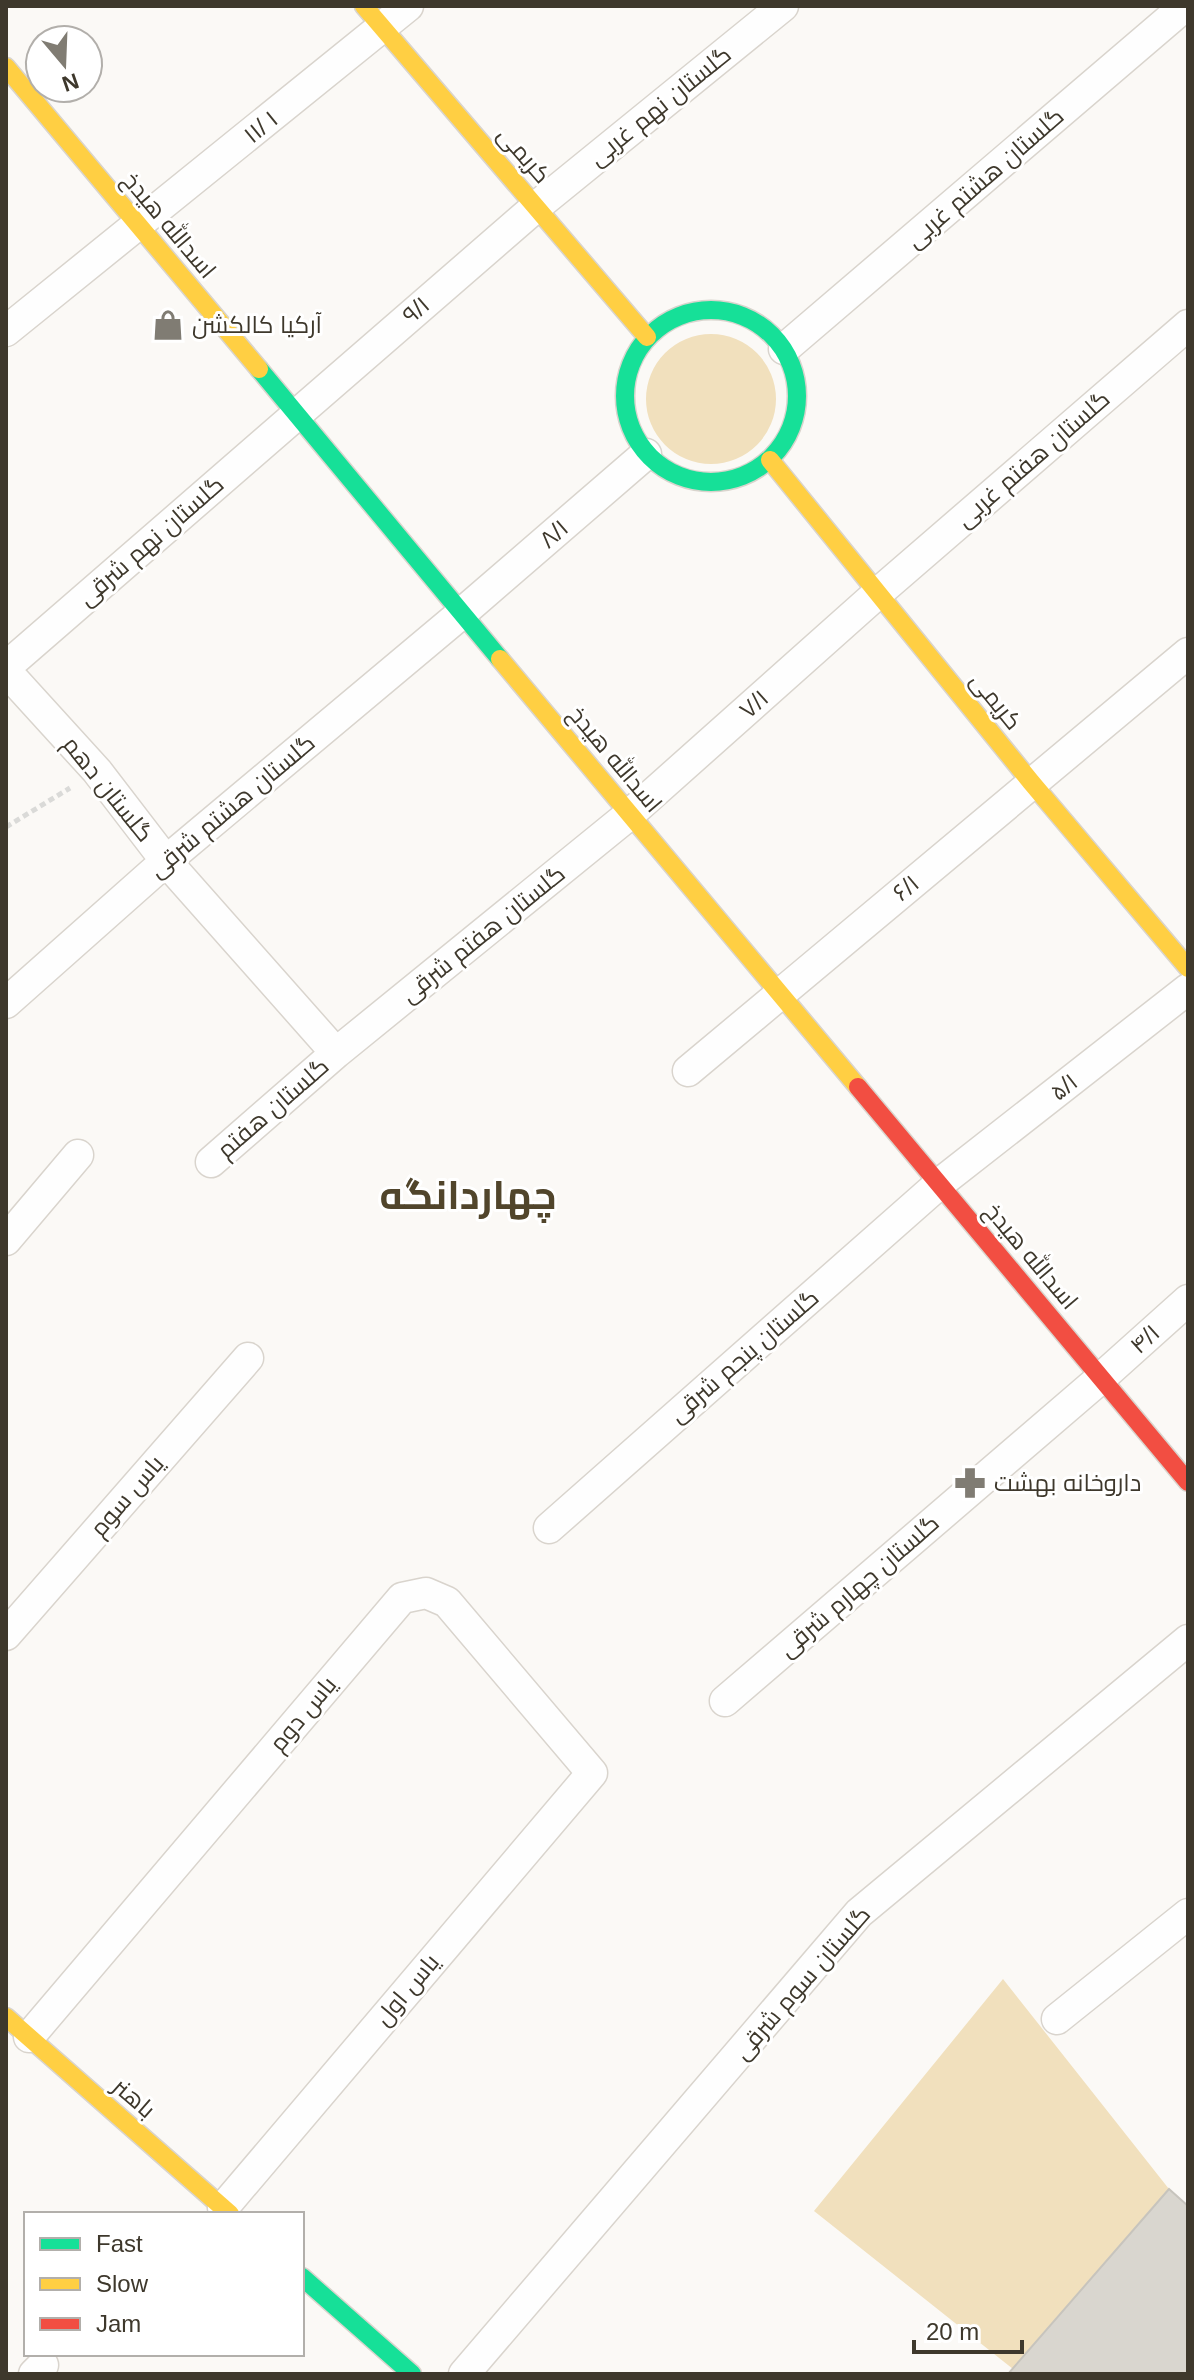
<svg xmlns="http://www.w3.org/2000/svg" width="1194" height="2380" font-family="Arial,Cairo,sans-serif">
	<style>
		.green { fill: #f1e0bd }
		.building { fill: #d9d6cf; stroke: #c7c4bd; stroke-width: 2 }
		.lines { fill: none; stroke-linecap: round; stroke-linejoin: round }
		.street-casing { stroke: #d9d4cd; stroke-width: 33 }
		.fast-casing { stroke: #d9d4cd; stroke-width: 21 }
		.slow-casing { stroke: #d9d4cd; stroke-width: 21 }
		.jam-casing { stroke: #d9d4cd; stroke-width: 21 }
		.path { stroke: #dadad8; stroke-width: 5; stroke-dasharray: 6 4; stroke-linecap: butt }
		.street { stroke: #fefefe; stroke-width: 30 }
		.fast { stroke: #16e098; stroke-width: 18 }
		.slow { stroke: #ffcf43; stroke-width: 18 }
		.jam { stroke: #f24e42; stroke-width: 18 }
		.labels { text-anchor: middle; stroke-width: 6; stroke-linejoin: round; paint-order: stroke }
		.street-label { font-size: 24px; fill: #3e382c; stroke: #fff }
		.poi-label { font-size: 24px; fill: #3e382c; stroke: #fff; text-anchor: start }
		.town-label { font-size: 40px; font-weight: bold; fill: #51452b; stroke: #fff }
	</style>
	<rect width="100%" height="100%" fill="#fbf9f6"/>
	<path class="green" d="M646 399a65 65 0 1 1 130 0a65 65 0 1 1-130 0Z
		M1003 1979 1169 2189 1013 2369 814 2211Z"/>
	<path class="building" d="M1169 2189 1188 2206V2374H1008Z"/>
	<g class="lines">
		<defs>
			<path id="street" d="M6 331 408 6
				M784 349 1185 6
				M6 667 537 206 783 6
				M6 671 97 771 166 861 336 1053
				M6 1003 166 861 462 613 646 454
				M688 1071 1188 653
				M211 1162 336 1053 630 814 878 593 1188 325
				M6 1240 78 1155
				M549 1528 939 1184 1188 989
				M6 1635 248 1358
				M725 1701 1101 1378 1188 1300
				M1057 2019 1188 1914
				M29 2037 402 1598 426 1593 447 1602 592 1773 223 2208
				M34 2374 43 2365
				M464 2374 859 1913 1188 1640"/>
			<path id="fast" d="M625 396a86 86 0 1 1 172 0a86 86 0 1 1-172 0Z
				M259 369 500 659
				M302 2277 412 2374"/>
			<path id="slow" d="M364 6 647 337
				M6 67 259 369
				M770 460 1031 782 1188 968
				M500 659 858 1087
				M6 2017 230 2214"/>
			<path id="jam" d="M858 1087 1188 1482"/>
		</defs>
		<use href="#street" class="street-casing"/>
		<use href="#fast" class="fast-casing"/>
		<use href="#slow" class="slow-casing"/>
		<use href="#jam" class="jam-casing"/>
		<path class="path" d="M6 827 70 788"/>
		<use href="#street" class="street"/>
		<use href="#fast" class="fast"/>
		<use href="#slow" class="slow"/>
		<use href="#jam" class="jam"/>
	</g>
	<defs>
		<symbol id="shop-bare" viewBox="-9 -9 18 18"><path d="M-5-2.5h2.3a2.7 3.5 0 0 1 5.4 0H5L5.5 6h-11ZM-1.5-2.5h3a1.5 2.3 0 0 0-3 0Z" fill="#807c73" stroke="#fff" stroke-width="2.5" paint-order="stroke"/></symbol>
		<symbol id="pharmacy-bare" viewBox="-9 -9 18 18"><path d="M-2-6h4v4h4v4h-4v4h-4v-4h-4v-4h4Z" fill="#807c73" stroke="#fff" stroke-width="2.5" paint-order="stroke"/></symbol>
	</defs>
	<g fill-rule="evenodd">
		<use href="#shop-bare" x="146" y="303" width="44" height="44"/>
		<use href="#pharmacy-bare" x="948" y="1461" width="44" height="44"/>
	</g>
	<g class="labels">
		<g class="street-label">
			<text transform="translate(660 106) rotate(-39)" y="8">گلستان نهم غربی</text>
			<text transform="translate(261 127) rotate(-39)" y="8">۱۱/ ۱</text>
			<text transform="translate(524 155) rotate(49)" y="8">کریمی</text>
			<text transform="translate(985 178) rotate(-41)" y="8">گلستان هشتم غربی</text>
			<text transform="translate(169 225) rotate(50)" y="8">اسدالله هیدخ</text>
			<text transform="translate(416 310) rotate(-41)" y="8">۹/۱</text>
			<text transform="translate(1033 459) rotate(-41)" y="8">گلستان هفتم غربی</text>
			<text transform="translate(554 534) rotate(-41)" y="8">۸/۱</text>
			<text transform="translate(151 541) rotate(-41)" y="8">گلستان نهم شرقی</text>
			<text transform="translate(996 701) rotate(51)" y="8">کریمی</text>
			<text transform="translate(754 704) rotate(-42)" y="8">۷/۱</text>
			<text transform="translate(615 759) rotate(50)" y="8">اسدالله هیدخ</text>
			<text transform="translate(108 789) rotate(51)" y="8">گلستان دهم</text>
			<text transform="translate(232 806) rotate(-40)" y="8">گلستان هشتم شرقی</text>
			<text transform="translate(906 888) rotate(-40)" y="8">۶/۱</text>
			<text transform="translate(483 934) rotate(-39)" y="8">گلستان هفتم شرقی</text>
			<text transform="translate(1064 1087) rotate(-38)" y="8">۵/۱</text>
			<text transform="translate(273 1108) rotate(-41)" y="8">گلستان هفتم</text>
			<text transform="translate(1031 1256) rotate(50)" y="8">اسدالله هیدخ</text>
			<text transform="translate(1145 1339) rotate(-42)" y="8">۴/۱</text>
			<text transform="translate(744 1356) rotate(-41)" y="8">گلستان پنجم شرقی</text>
			<text transform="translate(127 1496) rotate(-49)" y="8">یاس سوم</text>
			<text transform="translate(859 1586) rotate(-41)" y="8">گلستان چهارم شرقی</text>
			<text transform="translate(303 1714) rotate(-50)" y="8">یاس دوم</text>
			<text transform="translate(802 1983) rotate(-49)" y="8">گلستان سوم شرقی</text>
			<text transform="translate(407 1990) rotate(-50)" y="8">یاس اول</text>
			<text transform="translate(134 2098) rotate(41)" y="8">باهنر</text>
		</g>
		<g class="poi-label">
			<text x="192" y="333">آرکیا کالکشن</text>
			<text x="994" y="1491">داروخانه بهشت</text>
		</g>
		<g class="town-label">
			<text x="468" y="1209">چهاردانگه</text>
		</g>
	</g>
	<rect width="1194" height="2380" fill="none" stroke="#3e382c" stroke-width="16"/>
	<rect x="24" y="2212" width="280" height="144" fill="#ffffff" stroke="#b2afab" stroke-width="2"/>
	<rect x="40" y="2238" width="40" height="12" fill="#16e098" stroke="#b2afab" stroke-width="2"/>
	<text x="96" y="2252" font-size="24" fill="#3e382c">Fast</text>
	<rect x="40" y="2278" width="40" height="12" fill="#ffcf43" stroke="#b2afab" stroke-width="2"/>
	<text x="96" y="2292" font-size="24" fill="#3e382c">Slow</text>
	<rect x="40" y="2318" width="40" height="12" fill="#f24e42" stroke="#b2afab" stroke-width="2"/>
	<text x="96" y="2332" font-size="24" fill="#3e382c">Jam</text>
	<g transform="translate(64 64) rotate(161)"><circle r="38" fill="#ffffff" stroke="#b2afab" stroke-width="2"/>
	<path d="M0-6L14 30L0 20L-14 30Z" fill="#807c73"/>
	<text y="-12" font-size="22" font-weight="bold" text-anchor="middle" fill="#3e382c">N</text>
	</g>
	<path d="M914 2340v12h108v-12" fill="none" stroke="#3e382c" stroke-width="4"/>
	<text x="926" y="2340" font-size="24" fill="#3e382c" stroke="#ffffff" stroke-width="6" paint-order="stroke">20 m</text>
</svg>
